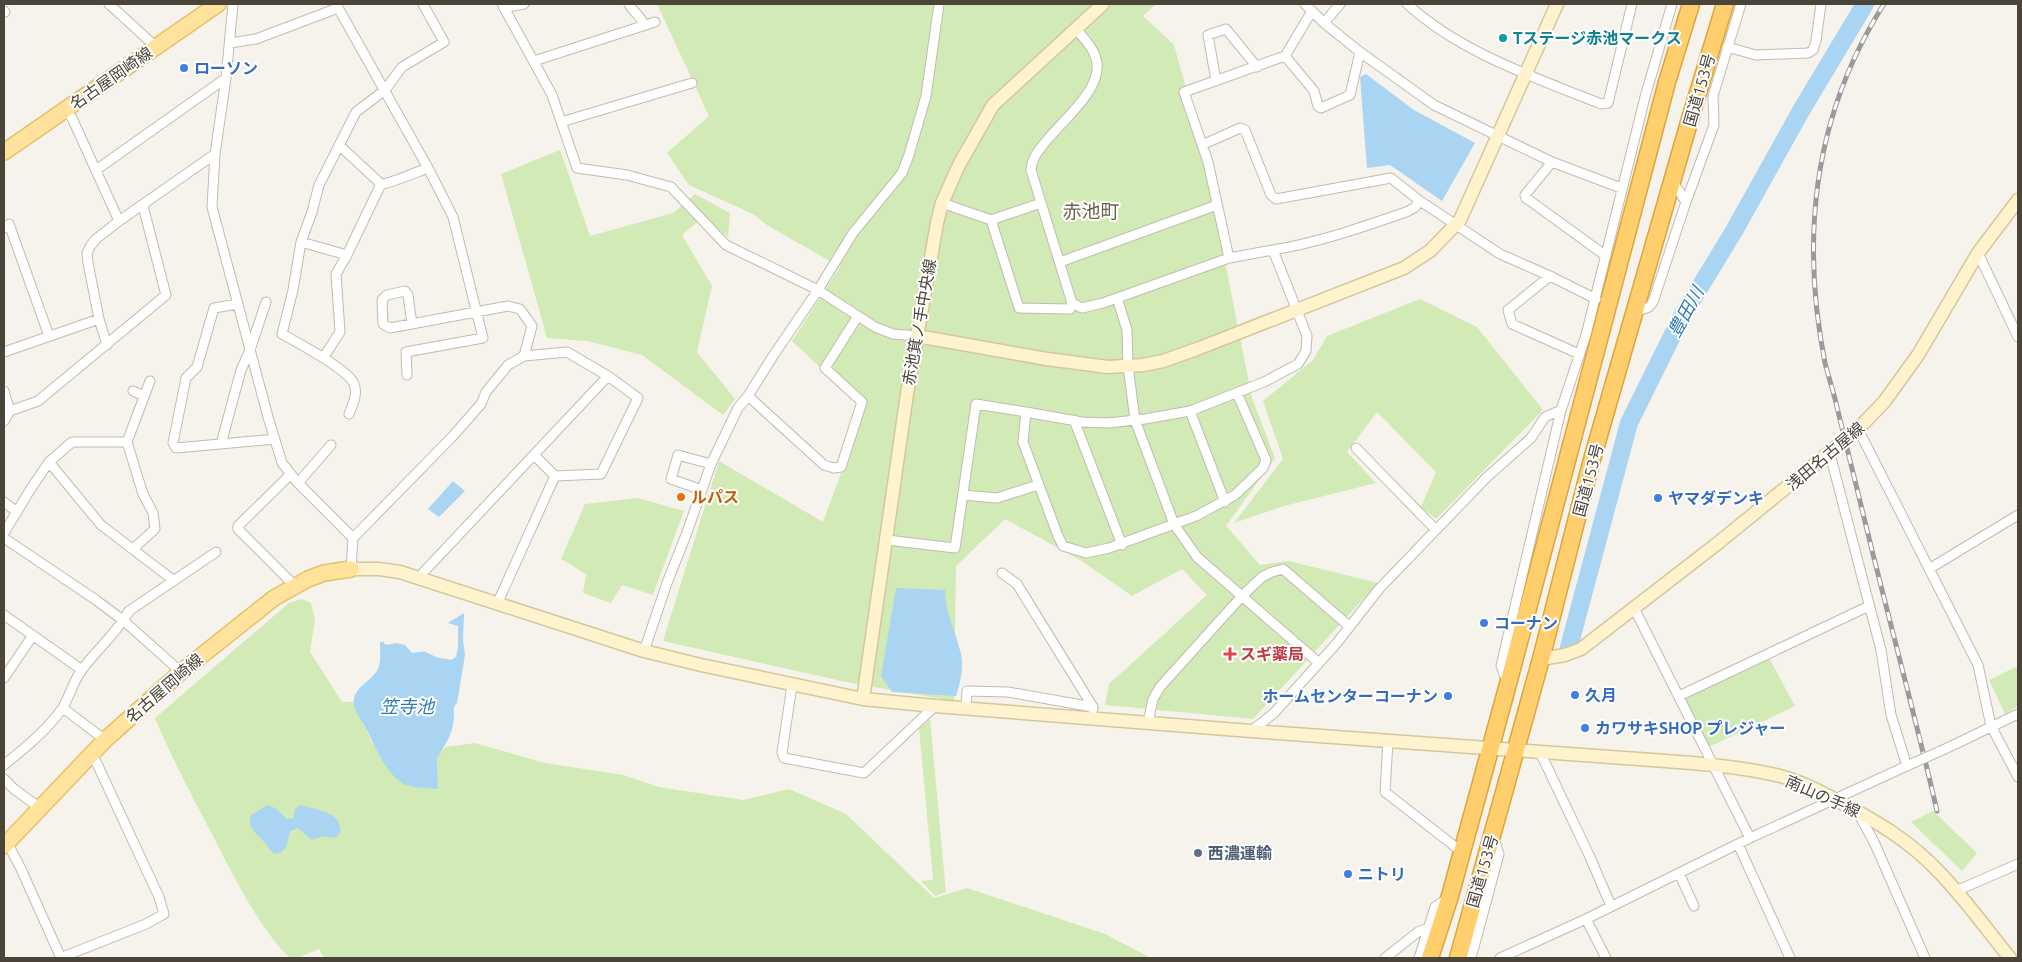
<svg xmlns="http://www.w3.org/2000/svg" width="2022" height="962" font-family="Ubuntu,'Noto Sans JP',sans-serif">
	<style>
		.green { fill: #d2eab5 }
		.water { fill: #a9d4f2 }
		.lines { fill: none; stroke-linecap: round; stroke-linejoin: round }
		.river { stroke: #a9d4f2; stroke-width: 18 }
		.street-casing { stroke: #c2bbae; stroke-width: 11 }
		.secondary-casing { stroke: #d6c79b; stroke-width: 15 }
		.primary-casing { stroke: #e6c16a; stroke-width: 18 }
		.highway-casing { stroke: #e0a43c; stroke-width: 19 }
		.street { stroke: #fff; stroke-width: 9 }
		.secondary { stroke: #fff3cd; stroke-width: 12 }
		.primary { stroke: #ffe39c; stroke-width: 15 }
		.highway { stroke: #ffcf6e; stroke-width: 16 }
		.rail-casing { stroke: #9a9a9a; stroke-width: 5 }
		.rail { stroke: #fff; stroke-width: 3; stroke-dasharray: 9; stroke-linecap: butt }
		.street-bridge-casing { stroke: #c2bbae; stroke-width: 11; stroke-linecap: butt }
		.street-bridge { stroke: #fff; stroke-width: 9 }
		.culture-dot { fill: #0f9aa8; stroke: #fff; stroke-width: 2 }
		.shop-dot { fill: #3f7fe0; stroke: #fff; stroke-width: 2 }
		.food-dot { fill: #e8710a; stroke: #fff; stroke-width: 2 }
		.health-dot { fill: #e0444e; stroke: #fff; stroke-width: 2 }
		.service-dot { fill: #5c6f8a; stroke: #fff; stroke-width: 2 }
		.labels { text-anchor: middle; stroke-width: 4; stroke-linejoin: round; paint-order: stroke }
		.culture-label { font-size: 16px; font-weight: bold; fill: #0d838f; stroke: #fff; text-anchor: start }
		.shop-label { font-size: 16px; font-weight: bold; fill: #366cbe; stroke: #fff; text-anchor: start }
		.street-label { font-size: 16px; fill: #4b4439; stroke: #fff }
		.food-label { font-size: 16px; font-weight: bold; fill: #c56008; stroke: #fff; text-anchor: start }
		.health-label { font-size: 16px; font-weight: bold; fill: #be3a42; stroke: #fff; text-anchor: start }
		.service-label { font-size: 16px; font-weight: bold; fill: #4e5e75; stroke: #fff; text-anchor: start }
		.water-label { font-size: 18px; font-style: italic; fill: #2e7ab2; stroke: #fff }
		.quarter-label { font-size: 19px; fill: #6e6250; stroke: #fff }
	</style>
	<rect width="100%" height="100%" fill="#f6f3ec"/>
	<path class="green" d="M657 4H1156L1143 16 1174 45 1202 145 1252 398 1275 458 1226 526 1260 565 1289 561 1378 583 1253 719 1105 705 1109 684 1207 595 1182 569 1132 596 1080 560 1005 519 956 566 954 701 846 682 663 641 719 461 823 522 842 471 861 406 792 341 840 267 767 225 753 214 689 185 667 153 709 116Z
		M560 150 590 236 673 213 695 194 730 213 728 237 703 217 682 235 712 286 697 352 735 399 723 415 642 355 587 341 547 338 501 174Z
		M1420 299 1477 327 1543 410 1436 519 1421 507 1436 472 1377 412 1347 452 1376 483 1284 506 1234 523 1283 459 1263 401 1313 360 1327 336Z
		M638 498 684 511 653 595 622 585 611 603 583 593 586 574 561 559 585 504Z
		M302 599 311 603 315 619 310 652 342 702H353C358 716 367 728 372 743L438 789 437 758 442 750 446 747 475 743 545 763 623 775 659 787 743 800 789 789 846 814 934 898 967 888 1105 934 1151 958H324L319 949 300 957 290 958C259 929 234 876 214 838 193 798 172 759 155 718L289 603Z
		M1769 658 1795 706 1709 747 1686 701 1687 696Z
		M2018 666V706L2005 714 1989 680Z
		M930 719 946 892 935 896 921 881 933 880 919 728Z
		M1933 811 1977 853 1962 871 1911 822Z"/>
	<path class="water" d="M1366 74 1414 110 1475 143 1442 201 1390 165 1367 168 1360 77Z
		M453 481 465 491 439 517 428 509Z
		M896 588 945 590C945 613 956 632 961 654 964 668 960 683 956 696L892 692 881 676Z
		M464 613 463 641 465 655 457 703C452 708 454 711 454 718 453 734 445 745 437 758L438 789C428 788 412 788 404 784 385 773 376 748 367 730 362 720 352 711 354 699 356 685 375 680 379 666 381 659 380 650 380 642H383L386 645 397 643 405 645 412 653C429 650 425 653 439 658 443 659 446 658 451 660L456 657 458 648V626L448 623Z
		M267 805 275 808 287 819 294 818 295 809 301 805C315 810 343 811 340 833L335 838 323 836 312 840 298 828 290 831C287 841 289 849 277 854 270 852 270 849 265 843 258 834 248 830 250 816Z"/>
	<g class="lines">
		<path class="river" d="M1569 647 1629 423 1681 318 1734 231 1802 109 1865 4"/>
		<defs>
			<path id="street" d="M109 4 156 47
				M233 4 226 78 215 154 212 207 268 417 282 463 298 483 353 538
				M336 4 428 168 453 217 483 338 406 352 407 375
				M423 4 444 42 402 67 385 90 356 112 319 185 312 212 301 242 347 255 381 184C387 185 419 171 428 168
				M502 4 552 95 577 168 627 175 671 187 726 245 818 290 875 327 893 334 917 336
				M629 4C633 12 641 16 644 25
				M1305 4 1324 23 1360 52 1434 105 1552 162 1621 188
				M1407 4C1461 53 1534 77 1601 104L1608 103 1632 4
				M504 8 524 4
				M4 11 5 12
				M1324 23 1340 4
				M1075 28C1083 37 1096 50 1097 64 1100 91 1063 120 1047 140 1039 150 1032 157 1031 170L1072 303 1082 308 1103 303 1229 258 1208 162 1184 92 1285 56 1312 11
				M230 43 256 39 338 8
				M1727 47 1756 55 1808 53 1813 50 1816 41 1821 4
				M1285 56 1314 91 1318 106 1321 108 1350 95 1360 52
				M534 61 655 22
				M1216 81 1208 35 1226 29 1257 67
				M65 110 72 118 119 221
				M561 122 692 83
				M339 145 381 184
				M1202 145 1240 128 1245 130 1271 195 1276 199 1391 178 1420 201 1500 254 1550 276 1596 299
				M1552 162 1525 195 1526 198 1606 256
				M96 170 226 78
				M1673 182 1686 202
				M942 203 991 220 1041 203
				M991 220 1019 308 1070 309 1072 303
				M4 228 9 224 49 336
				M301 242 293 290 282 334C298 343 348 369 354 384 358 394 353 404 349 414
				M1273 250C1320 242 1360 228 1406 212L1414 208 1420 201
				M1978 253 2018 337
				M1229 258 1273 250 1307 336 1306 351 1298 364 1264 382 1190 411 1145 419 1108 423 1082 422 1026 412 1023 442 1058 536 1063 546 1086 553 1109 548 1196 516 1235 495 1263 468 1266 460 1237 393
				M1060 262 1217 205
				M1550 276 1508 310 1512 324 1579 354
				M1117 298 1127 330 1128 366 1135 420 1174 524 1197 557 1319 663
				M238 304 214 308 197 367 186 378 173 443 176 448 275 439
				M1635 312 1649 307 1653 302 1686 202 1714 125 1713 96 1741 4
				M107 345 99 319 88 263 87 253 91 245 96 239 119 221 215 154
				M4 352 99 319
				M323 358 340 332 336 274 347 255
				M4 391 10 411
				M133 391 144 396
				M748 396 824 465 834 468 841 467 862 402 825 368 858 316
				M1190 411 1225 502
				M1074 420 1122 545
				M4 421 10 411 38 401 166 295 143 206
				M1858 429 1978 665 1991 726 2018 777
				M221 444 241 370 250 350 266 302
				M1356 448 1436 530
				M1830 454 1881 650 1891 715 1907 766
				M534 455 555 476
				M49 462 101 525 173 580
				M291 474 238 526V529L295 586
				M298 483 331 445
				M702 490 671 479 678 455 711 464
				M963 495 997 498 1038 485
				M4 502 17 512
				M4 533 30 490 49 462 72 442H127
				M4 538 96 600 124 621 181 672
				M887 540 955 548 976 404 1026 412
				M133 549 155 529 153 513 143 494 127 442 150 381
				M351 569 353 538 452 437 481 404 486 392 508 365 524 356 532 326 520 309 508 306 390 328 383 324 382 300 387 295 405 291 408 295 412 324
				M1929 569 2018 515
				M1002 573 1017 584 1093 707
				M419 577 608 376
				M497 604 555 476 601 474 638 398 608 376 567 352 524 356
				M1634 608 1750 838
				M4 615 82 670
				M644 651 667 583 686 535 711 464 738 408 748 396 773 356 818 290 853 233 902 173 909 155 926 96 939 4
				M4 678 33 635
				M1507 681 1501 666 1561 410
				M792 685 782 753 784 758 864 773 935 706
				M1679 696 1869 606
				M63 708 105 740
				M966 709 967 691 1008 692 1093 707V709
				M1148 723 1153 699 1160 687 1242 596 1262 577 1272 572 1283 569 1349 626
				M1251 731 1274 713 1336 644 1379 589 1487 477 1531 438 1545 417 1561 410 1586 335 1645 97 1672 4
				M1388 741 1385 792 1462 852
				M1945 749 2018 714
				M1540 752 1590 857 1611 906
				M4 765C25 748 46 731 62 709 69 698 72 684 81 671 96 650 117 633 129 611L216 552
				M4 779 14 789 40 808
				M1858 813 1874 842 1925 958
				M4 842H7L21 869 61 958
				M1738 844 1790 958
				M1679 873 1694 906
				M1956 891 2018 864
				M1586 919 1606 958
				M60 958 146 924 164 914 159 897 92 753
				M1385 958 1418 932 1428 928
				M1419 958 1435 907 1448 898
				M1471 958 1499 854 1494 839
				M1500 958 1586 919 1750 838 1911 764"/>
			<path id="secondary" d="M917 336 1047 359 1108 367 1143 365 1163 361 1197 349 1404 268 1430 251 1460 220 1557 4
				M351 569H379L400 572 644 651 701 665 863 699 935 706 1251 731 1652 760C1695 763 1738 766 1780 776 1800 781 1818 790 1836 800 1876 821 1909 840 1940 873 1966 900 1987 930 2010 958
				M1541 659 1565 655 1581 649 1718 543 1858 429 1884 402 1918 355 1978 253 2018 200
				M863 699 907 394 937 223 942 203 959 165 993 105 1103 4"/>
			<path id="primary" d="M4 152 218 4
				M4 846 105 740 181 672 274 598 308 579 324 573 351 569"/>
			<path id="highway" d="M1430 958 1450 896 1508 684 1667 82 1691 4
				M1458 958 1541 659 1591 463 1690 119 1725 4"/>
		</defs>
		<use href="#street" class="street-casing"/>
		<use href="#secondary" class="secondary-casing"/>
		<use href="#primary" class="primary-casing"/>
		<use href="#highway" class="highway-casing"/>
		<use href="#street" class="street"/>
		<use href="#secondary" class="secondary"/>
		<use href="#primary" class="primary"/>
		<use href="#highway" class="highway"/>
		<defs>
			<path id="rail" d="M1884 4C1814 114 1800 236 1825 363 1828 375 1832 387 1835 399 1843 432 1851 465 1859 497 1884 602 1913 706 1937 811"/>
		</defs>
		<use href="#rail" class="rail-casing"/>
		<use href="#rail" class="rail"/>
		<defs>
			<path id="street-bridge" d="M1911 764 1945 749"/>
		</defs>
		<use href="#street-bridge" class="street-bridge-casing"/>
		<use href="#street-bridge" class="street-bridge"/>
	</g>
	<circle class="culture-dot" cx="1503" cy="38" r="5"/>
	<g class="shop-dot">
		<circle cx="184" cy="68" r="5"/>
		<circle cx="1658" cy="498" r="5"/>
		<circle cx="1484" cy="623" r="5"/>
		<circle cx="1575" cy="695" r="5"/>
		<circle cx="1448" cy="696" r="5"/>
		<circle cx="1585" cy="728" r="5"/>
		<circle cx="1348" cy="874" r="5"/>
	</g>
	<circle class="food-dot" cx="681" cy="497" r="5"/>
	<path class="health-dot" d="M1227.5 646.5h5v5h5v5h-5v5h-5v-5h-5v-5h5z"/>
	<circle class="service-dot" cx="1198" cy="853" r="5"/>
	<g class="labels">
		<g class="culture-label">
			<text x="1513" y="44">Tステージ赤池マークス</text>
		</g>
		<g class="shop-label">
			<text x="194" y="74">ローソン</text>
			<text x="1668" y="504">ヤマダデンキ</text>
			<text x="1494" y="629">コーナン</text>
			<text x="1585" y="701">久月</text>
			<text x="1438" y="702" text-anchor="end">ホームセンターコーナン</text>
			<text x="1595" y="734">カワサキSHOP プレジャー</text>
			<text x="1358" y="880">ニトリ</text>
		</g>
		<g class="street-label">
			<text transform="translate(111 78) rotate(-35)" y="6">名古屋岡崎線</text>
			<text transform="translate(1699 90) rotate(-74)" y="6">国道153号</text>
			<text transform="translate(919 322) rotate(-80)" y="6">赤池箕ノ手中央線</text>
			<text transform="translate(1825 456) rotate(-40)" y="6">浅田名古屋線</text>
			<text transform="translate(1588 480) rotate(-75)" y="6">国道153号</text>
			<text transform="translate(164 688) rotate(-41)" y="6">名古屋岡崎線</text>
			<text transform="translate(1823 796) rotate(24)" y="6">南山の手線</text>
			<text transform="translate(1482 871) rotate(-74)" y="6">国道153号</text>
		</g>
		<g class="food-label">
			<text x="691" y="503">ルパス</text>
		</g>
		<g class="health-label">
			<text x="1240" y="660">スギ薬局</text>
		</g>
		<g class="service-label">
			<text x="1208" y="859">西濃運輸</text>
		</g>
		<g class="water-label">
			<text transform="translate(1686 312) rotate(-61)" y="6">豊田川</text>
			<text x="407" y="713">笠寺池</text>
		</g>
		<g class="quarter-label">
			<text x="1091" y="218">赤池町</text>
		</g>
	</g>
	<rect width="2022" height="962" fill="none" stroke="#4b4439" stroke-width="10"/>
</svg>
